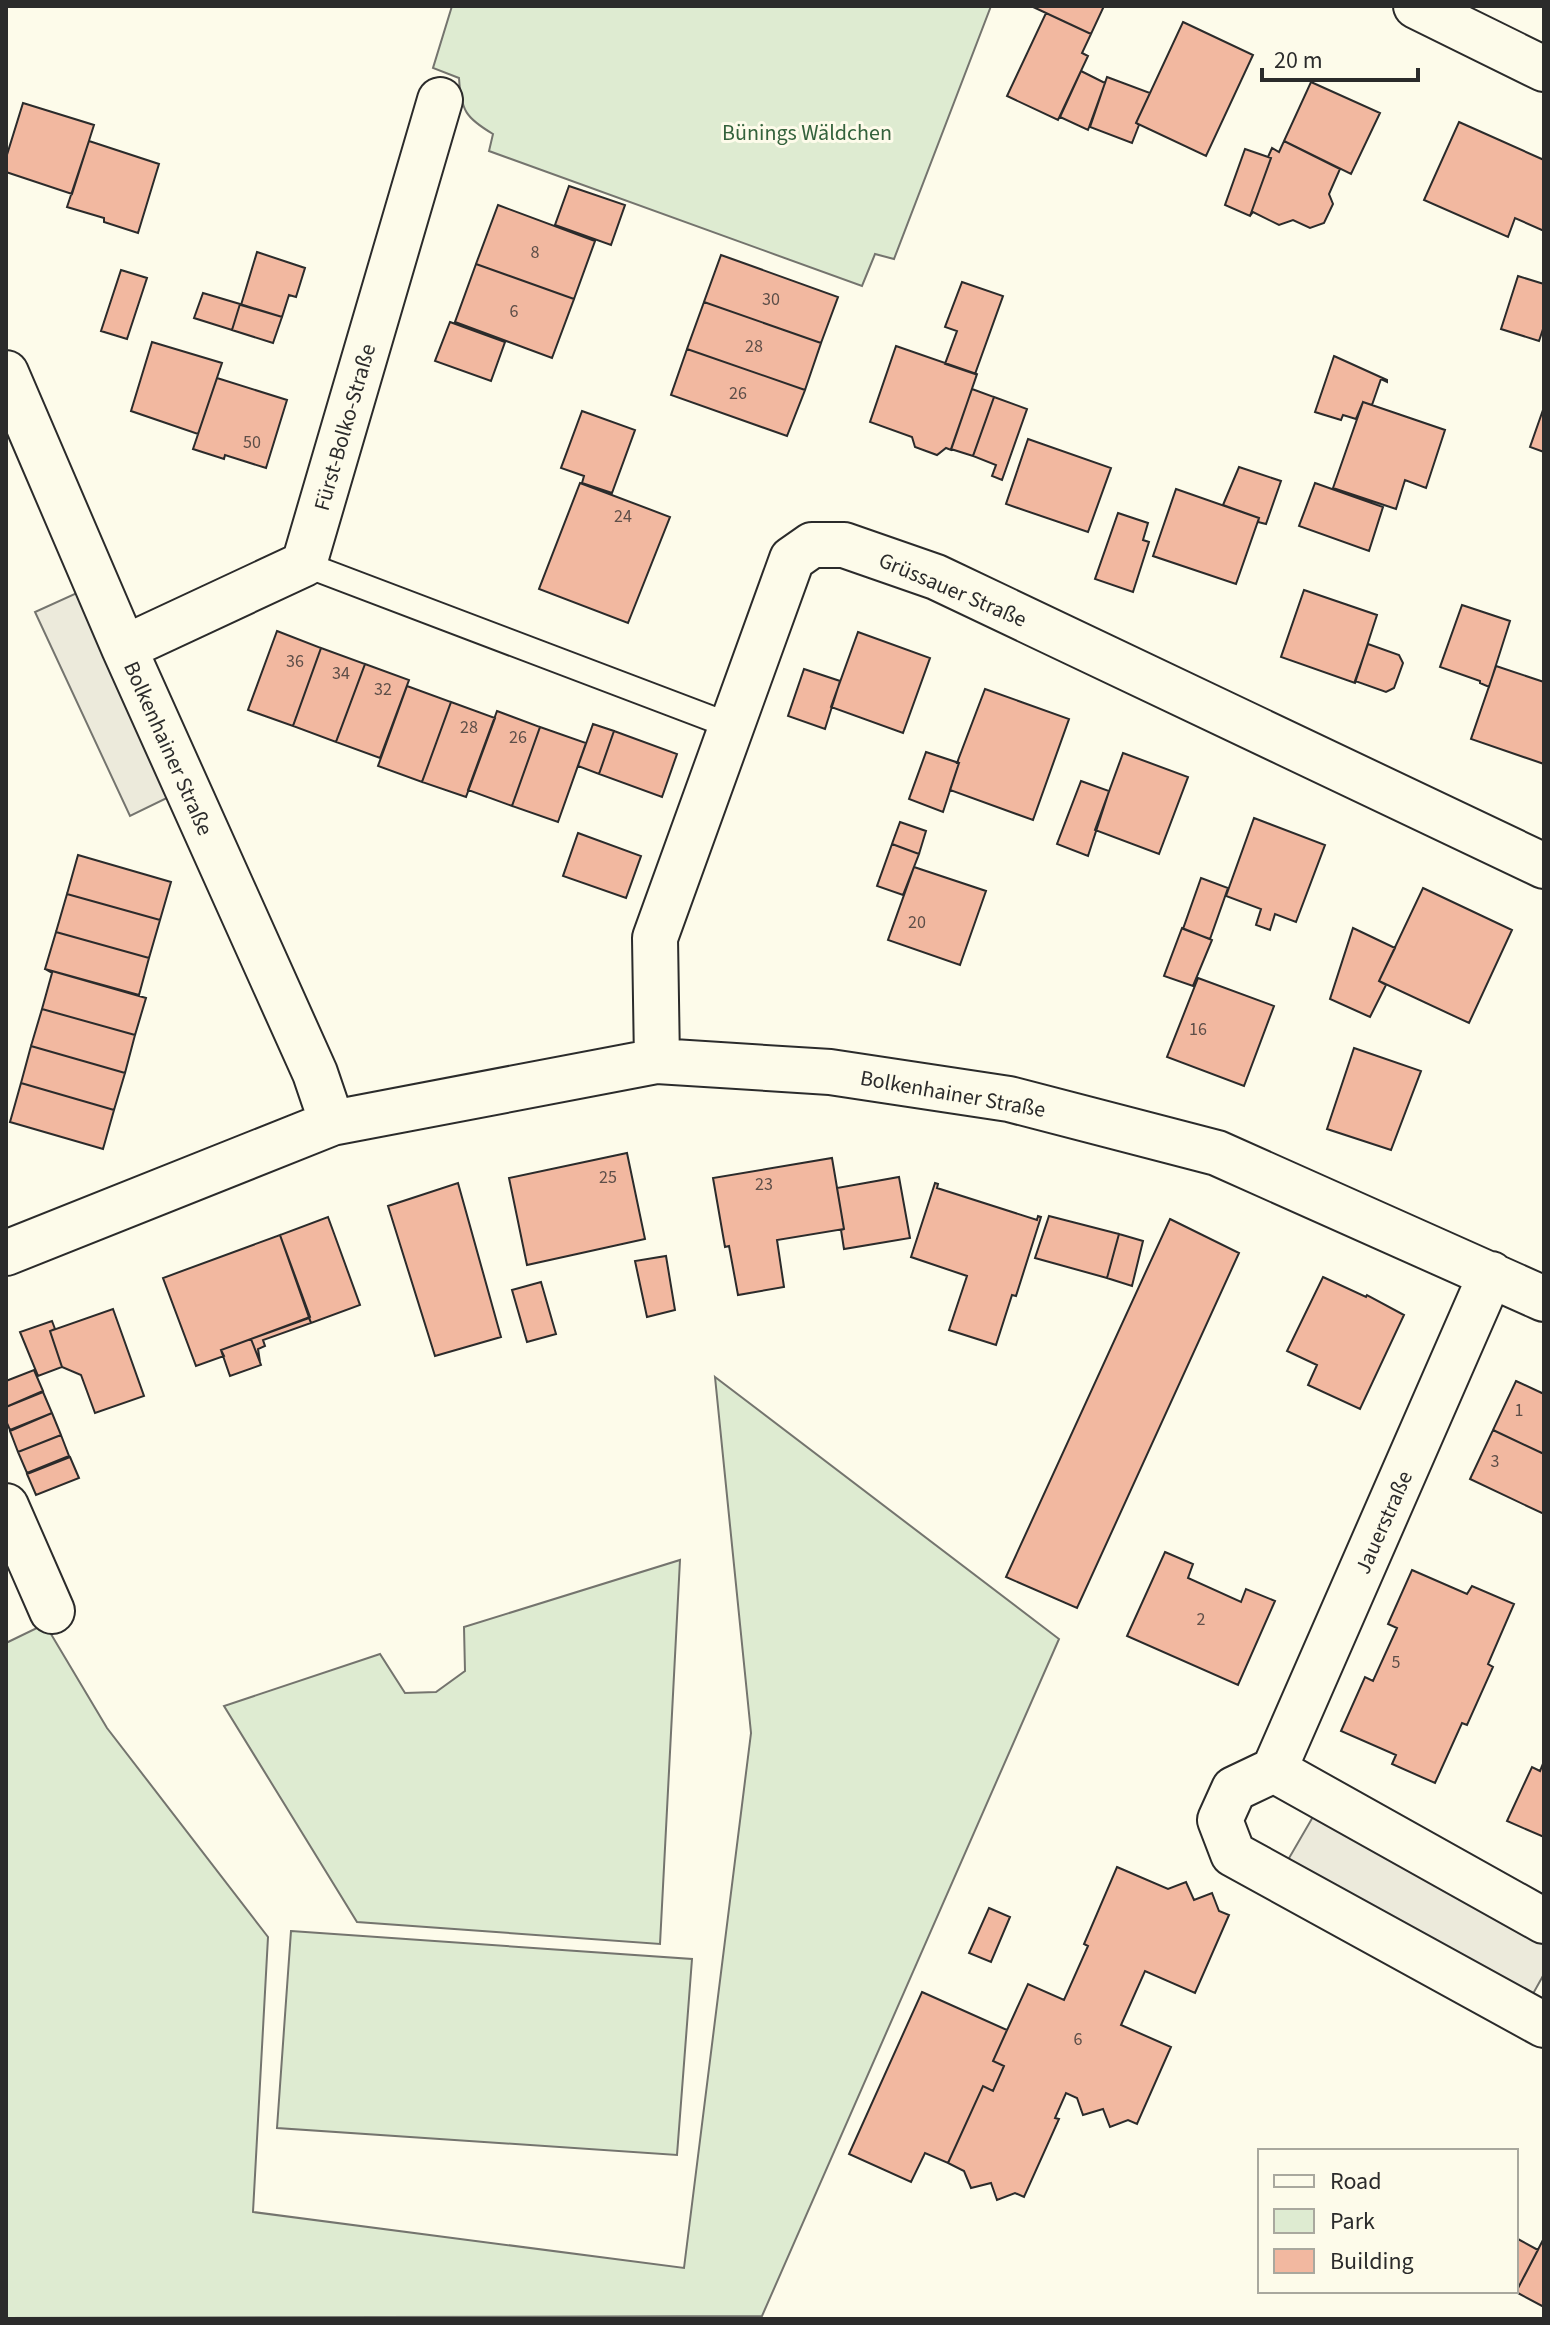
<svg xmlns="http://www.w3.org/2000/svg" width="1550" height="2325" font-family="'Source Sans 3',sans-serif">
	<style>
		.green { fill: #deebd1; stroke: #74746e; stroke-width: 2 }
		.parking { fill: #eceadb; stroke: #74746e; stroke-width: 2 }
		.building { fill: #f2b8a0; stroke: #2b2b2b; stroke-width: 2 }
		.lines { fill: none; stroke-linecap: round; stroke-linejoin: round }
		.lane-casing { stroke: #2b2b2b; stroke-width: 28 }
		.street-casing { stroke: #2b2b2b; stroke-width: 48 }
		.lane { stroke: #fdfbea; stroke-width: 24 }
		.street { stroke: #fdfbea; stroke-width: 44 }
		.labels { text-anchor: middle; stroke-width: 6; stroke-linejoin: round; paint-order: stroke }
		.number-label { font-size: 18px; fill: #5d4e48 }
		.park-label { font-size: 22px; fill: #34623c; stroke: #fdfbea }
		.street-label { font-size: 22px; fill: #2b2b2b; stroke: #fdfbea }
	</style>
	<rect width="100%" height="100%" fill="#fdfbea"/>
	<path class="green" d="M452 6H991L894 259 875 254 862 286 489 151 493 134C466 118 461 111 459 78L433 68Z
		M715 1377 1059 1639 762 2316 6 2318V1643L45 1624 107 1728 268 1937 253 2212 684 2268 751 1733Z
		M680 1560 660 1944 357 1922 224 1706 380 1654 405 1693 436 1692 465 1671 464 1627Z
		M291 1931 692 1959 677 2155 277 2128Z"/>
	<path class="parking" d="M79 592 173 795 130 816 35 612Z
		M1314 1815 1544 1943V1974L1529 2001 1285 1865Z"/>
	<path class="building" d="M1031 6H1104L1091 34Z
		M1046 13 1091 34 1082 53 1088 56 1058 120 1007 96Z
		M1183 22 1253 55 1206 156 1136 123Z
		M1081 71 1105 83 1088 130 1060 117Z
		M1107 77 1150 93 1136 123 1139 125 1132 143 1090 127Z
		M1311 82 1380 113 1351 174 1284 141Z
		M23 103 94 125 72 194 6 172V158Z
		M1459 122 1544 160V231L1515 218 1508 237 1424 200Z
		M89 141 159 164 138 233 104 222V218L67 207Z
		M1284 141 1340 169 1329 194 1333 204 1324 223 1310 228 1293 220 1279 225 1253 212 1250 216 1271 158 1268 157 1272 148 1279 152Z
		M1245 149 1271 158 1250 216 1225 205Z
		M569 186 625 205 611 245 555 225Z
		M498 205 595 241 574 299 476 264Z
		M257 252 305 268 296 297 289 295 282 317 241 305Z
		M721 255 838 297 821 343 704 302Z
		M476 264 574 299 552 358 455 322Z
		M121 270 147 278 127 339 101 331Z
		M1518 276 1544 284V326L1539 341 1501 329Z
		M962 282 1003 296 975 374 945 364 957 331 945 327Z
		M203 293 240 304 232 330 194 318Z
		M704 302 821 343 805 390 687 349Z
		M240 304 282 317 273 343 232 330Z
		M450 322 505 342 491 381 435 361Z
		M152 342 222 363 198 434 131 411Z
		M896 346 977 374 951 450 946 448 937 455 915 447 912 437 870 422Z
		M687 349 805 390 787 436 671 395Z
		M1334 356 1387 380V382L1381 379 1372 405 1363 402 1356 419 1343 415 1341 420 1315 412Z
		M217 378 287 400 266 468 225 455 224 459 193 449Z
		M972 389 994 397 973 456 951 449Z
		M994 397 1027 409 1002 480 992 476 996 465 973 456Z
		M1363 402 1445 430 1426 488 1405 480 1396 509 1333 488Z
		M1544 407V452L1530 447Z
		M582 411 635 430 612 493 582 483 584 476 561 468Z
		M1028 439 1111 468 1088 532 1006 504Z
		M1239 467 1281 481 1266 524 1258 522 1259 518 1223 505Z
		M580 483 670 517 628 623 539 589Z
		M1315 483 1383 507 1369 551 1299 526Z
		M1176 489 1259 518 1236 584 1153 556Z
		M1118 513 1148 523 1143 540 1149 542 1133 592 1095 579Z
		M1304 590 1377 615 1355 683 1281 657Z
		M1462 605 1510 621 1489 687 1480 683V681L1440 667Z
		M277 631 321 648 293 726 248 710Z
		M858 632 930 658 903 733 831 707Z
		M1368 644 1399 655 1403 663 1394 688 1386 692 1355 681Z
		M321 648 365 664 336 742 293 726Z
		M365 664 409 680 380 758 336 742Z
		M1496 666 1544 682V764L1471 739Z
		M804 669 840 681 825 729 788 716Z
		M407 686 451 702 422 782 378 766Z
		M985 689 1069 719 1033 820 950 790 959 763H957Z
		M451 702 495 718 466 797 422 782Z
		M497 711 540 727 512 806 468 790Z
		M593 724 614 731 599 774 578 766Z
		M540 727 586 743 558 822 512 806Z
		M614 731 677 754 662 797 599 774Z
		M926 752 959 763 943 812 909 799Z
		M1123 753 1188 777 1159 854 1095 830Z
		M1081 781 1109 791 1088 856 1057 844Z
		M1254 818 1325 845 1296 922 1275 914 1270 930 1256 925 1261 909 1226 896Z
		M900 822 926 831 919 854 892 844Z
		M578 833 641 856 626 898 563 876Z
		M892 844 919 854 903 895 877 886Z
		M78 855 171 882 160 920 67 894Z
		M914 867 986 891 960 965 888 940Z
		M1201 878 1228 888 1210 939 1183 929Z
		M1423 888 1512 930 1469 1023 1379 981Z
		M67 894 160 920 149 958 56 932Z
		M1182 928 1212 940 1193 986 1164 976Z
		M1353 928 1395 948 1379 981 1386 985 1370 1017 1330 999Z
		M56 932 149 958 139 995 45 969Z
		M45 969 146 998 135 1035 42 1009 52 973Z
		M1198 978 1274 1006 1244 1086 1167 1057Z
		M42 1009 135 1035 125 1073 31 1046Z
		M31 1046 125 1073 114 1110 21 1083Z
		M1354 1048 1421 1071 1391 1150 1327 1129Z
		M21 1083 114 1110 103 1149 10 1122Z
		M627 1153 645 1239 527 1265 509 1178Z
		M832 1158 844 1229 777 1240 784 1287 738 1295 729 1246 725 1247 713 1178Z
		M899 1177 910 1238 844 1249 841 1230 844 1229 837 1188Z
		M458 1183 501 1337 435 1356 388 1206Z
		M935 1183 938 1184 937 1188 1037 1220 1038 1216 1041 1217 1016 1296 1012 1295 996 1345 949 1330 967 1276 911 1257Z
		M1049 1216 1119 1234 1107 1278 1035 1258Z
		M328 1217 360 1305 311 1323 280 1235Z
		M1170 1219 1239 1253 1077 1608 1006 1577Z
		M1119 1234 1143 1241 1132 1286 1107 1278Z
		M280 1235 310 1317 221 1350 224 1356 196 1366 163 1278Z
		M666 1256 675 1310 647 1317 635 1261Z
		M1323 1277 1366 1297 1367 1295 1404 1315 1360 1409 1308 1385 1317 1365 1287 1351Z
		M541 1282 556 1334 527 1342 512 1290Z
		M113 1309 144 1396 95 1413 81 1375 62 1367 50 1331Z
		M309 1318 311 1323 263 1340 265 1346 258 1349 260 1362 251 1339Z
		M52 1321 55 1329 50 1331 62 1367 38 1376 20 1332Z
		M251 1339 261 1365 230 1376 221 1350Z
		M34 1370 43 1391 6 1407V1381Z
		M1516 1381 1544 1394V1454L1493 1430Z
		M43 1392 52 1413 10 1430 6 1421V1407Z
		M52 1413 61 1435 18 1452 10 1431Z
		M1493 1430 1544 1454V1514L1470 1479Z
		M61 1435 69 1456 27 1473 18 1452Z
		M70 1457 79 1478 36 1495 27 1474Z
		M1165 1552 1193 1564 1188 1578 1241 1602 1246 1589 1275 1601 1238 1685 1127 1636Z
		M1412 1570 1467 1594 1472 1586 1514 1604 1488 1664 1493 1667 1467 1725 1462 1723 1435 1783 1392 1764 1396 1755 1341 1731 1365 1677 1373 1681 1397 1628 1388 1624Z
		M1544 1761V1837L1507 1821 1532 1767 1540 1771Z
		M1117 1867 1168 1889 1186 1882 1194 1900 1212 1893 1219 1911 1229 1915 1195 1993 1145 1971 1121 2025 1171 2047 1137 2124 1128 2120 1110 2127 1103 2109 1083 2115 1077 2098 1066 2093 1055 2118 1059 2119 1024 2197 1015 2193 997 2200 991 2183 971 2188 964 2171 948 2163 983 2086 993 2091 1004 2066 993 2061 1028 1984 1064 2000 1088 1946 1084 1944Z
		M989 1908 1010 1917 991 1962 969 1953Z
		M922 1992 1007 2030 993 2061 1004 2066 993 2091 983 2086 948 2163 925 2153 911 2182 849 2154Z
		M1516 2238 1538 2250 1516 2292 1513 2291H1516Z
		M1544 2238V2307L1516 2292Z"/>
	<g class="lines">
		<defs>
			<path id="lane" d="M304 564 731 726"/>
			<path id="street" d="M1416 6 1544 69
				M6 373 124 648 315 1073 332 1123 657 1061 830 1072 1009 1099 1217 1153 1544 1299
				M124 648 304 564 440 100
				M657 1061 655 938 792 559 812 545H844L936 577 1544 866
				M6 1253 332 1123
				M1491 1274 1274 1770 1234 1789 1220 1820 1233 1854 1544 2025
				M6 1506 52 1611
				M1274 1770 1544 1921"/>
		</defs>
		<use href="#lane" class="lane-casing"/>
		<use href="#street" class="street-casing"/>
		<use href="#lane" class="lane"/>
		<use href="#street" class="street"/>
	</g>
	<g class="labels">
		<g class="number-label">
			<text x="535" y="258">8</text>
			<text x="771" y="305">30</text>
			<text x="514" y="317">6</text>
			<text x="754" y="352">28</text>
			<text x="738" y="399">26</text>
			<text x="252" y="448">50</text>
			<text x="623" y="522">24</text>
			<text x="295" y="667">36</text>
			<text x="341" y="679">34</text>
			<text x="383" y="695">32</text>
			<text x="469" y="733">28</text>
			<text x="518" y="743">26</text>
			<text x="917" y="928">20</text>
			<text x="1198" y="1035">16</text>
			<text x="608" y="1183">25</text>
			<text x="764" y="1190">23</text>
			<text x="1519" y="1416">1</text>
			<text x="1495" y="1467">3</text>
			<text x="1201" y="1625">2</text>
			<text x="1396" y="1668">5</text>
			<text x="1078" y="2045">6</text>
		</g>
		<g class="park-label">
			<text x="807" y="140">Bünings Wäldchen</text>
		</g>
		<g class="street-label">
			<text transform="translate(344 427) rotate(-74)" y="8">Fürst-Bolko-Straße</text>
			<text transform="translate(953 589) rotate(23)" y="8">Grüssauer Straße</text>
			<text transform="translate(169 748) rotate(66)" y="8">Bolkenhainer Straße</text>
			<text transform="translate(953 1093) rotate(10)" y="8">Bolkenhainer Straße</text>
			<text transform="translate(1383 1522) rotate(-66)" y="8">Jauerstraße</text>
		</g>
	</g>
	<rect width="1550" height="2325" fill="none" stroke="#2b2b2b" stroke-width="16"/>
	<rect x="1258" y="2149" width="260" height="144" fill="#fdfbea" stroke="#a9a89e" stroke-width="2"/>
	<rect x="1274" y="2175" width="40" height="12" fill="#fdfbea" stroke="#a9a89e" stroke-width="2"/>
	<text x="1330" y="2189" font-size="24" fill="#2b2b2b">Road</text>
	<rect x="1274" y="2209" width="40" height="24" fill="#deebd1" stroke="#a9a89e" stroke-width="2"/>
	<text x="1330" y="2229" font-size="24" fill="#2b2b2b">Park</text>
	<rect x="1274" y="2249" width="40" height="24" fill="#f2b8a0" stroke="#a9a89e" stroke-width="2"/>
	<text x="1330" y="2269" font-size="24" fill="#2b2b2b">Building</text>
	<path d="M1262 68v12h156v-12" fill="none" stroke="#2b2b2b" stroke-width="4"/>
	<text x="1274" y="68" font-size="24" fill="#2b2b2b" stroke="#fdfbea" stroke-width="6" paint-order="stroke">20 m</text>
</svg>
